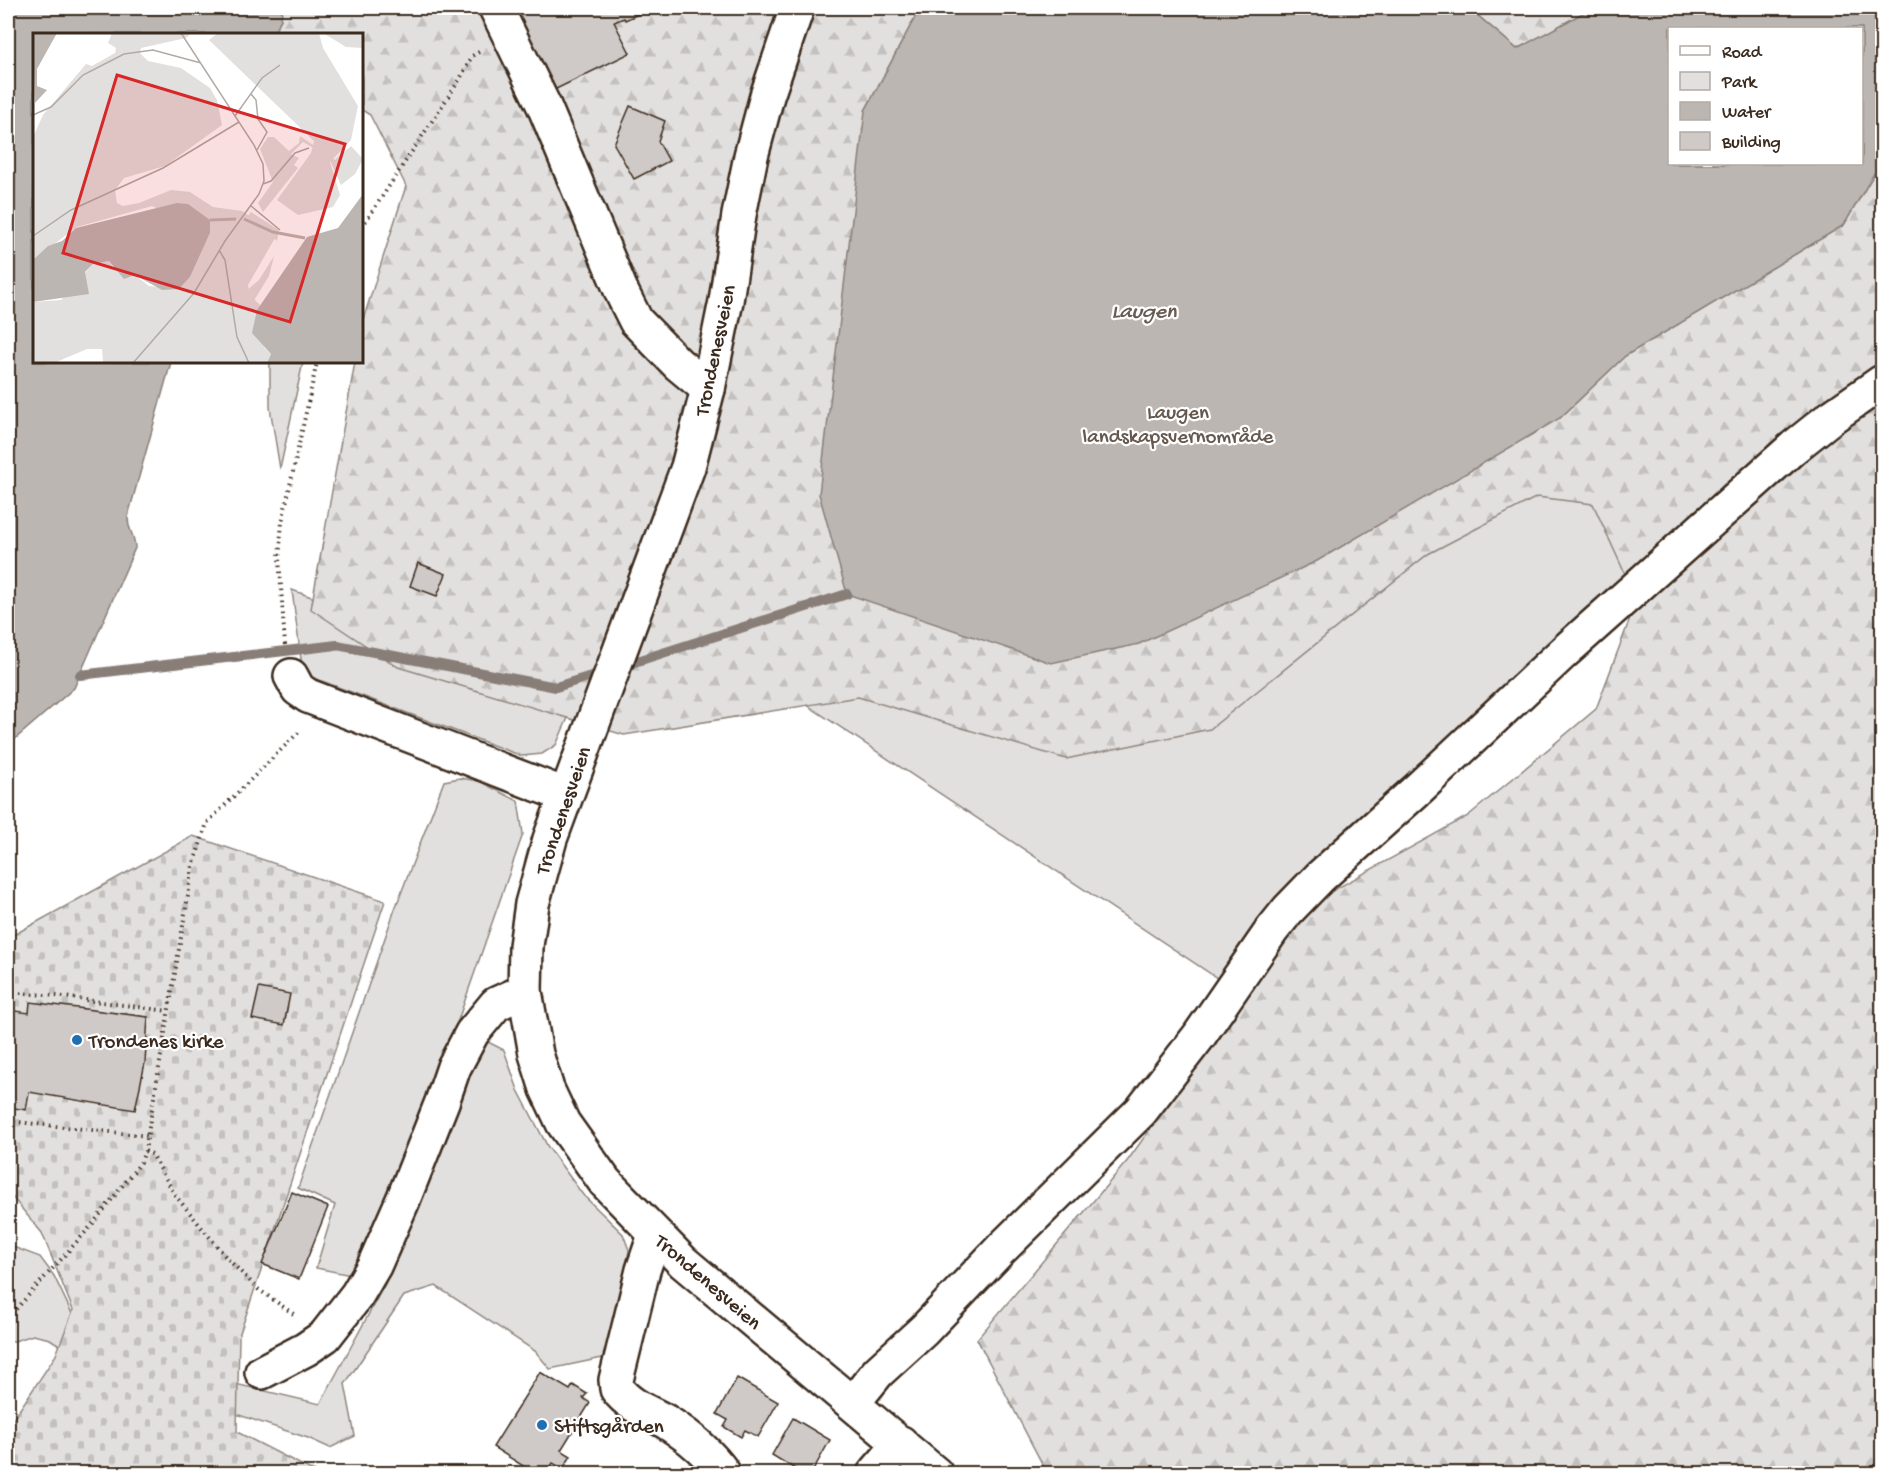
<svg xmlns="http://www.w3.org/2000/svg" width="1890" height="1481" font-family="'Gochi Hand',sans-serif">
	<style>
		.green { fill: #e2e0de; stroke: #8e857e; stroke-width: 1.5; fill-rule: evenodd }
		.forest { fill: url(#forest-firs); stroke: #8e857e; stroke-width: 1.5 }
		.cemetery { fill: url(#cemetery-stones); stroke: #8e857e; stroke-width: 1.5 }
		.water { fill: #bcb6b3; stroke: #887e77; stroke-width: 1.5; fill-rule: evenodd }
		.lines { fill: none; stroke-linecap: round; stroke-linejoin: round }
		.stream { stroke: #887e77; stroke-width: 10 }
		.building { fill: #cfcac7; stroke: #3b2a1e; stroke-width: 1.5 }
		.minor-casing { stroke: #3b2a1e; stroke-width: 38 }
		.major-casing { stroke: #3b2a1e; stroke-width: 38 }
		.path { stroke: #3b2a1e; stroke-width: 4; stroke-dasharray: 1.5 4.5; stroke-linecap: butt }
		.minor { stroke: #fff; stroke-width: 33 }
		.major { stroke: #fff; stroke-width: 33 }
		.poi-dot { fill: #1f6fb2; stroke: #fff; stroke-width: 2 }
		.labels { text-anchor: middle; stroke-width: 4.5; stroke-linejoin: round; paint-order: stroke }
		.street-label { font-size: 21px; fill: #3b2a1e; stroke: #fff }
		.park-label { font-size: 21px; fill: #65584e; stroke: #fff }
		.poi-label { font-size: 21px; fill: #3b2a1e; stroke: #fff; text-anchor: start }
		.water-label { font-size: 22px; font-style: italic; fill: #685b52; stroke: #fff }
		.inset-river { fill: none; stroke: #bcb6b3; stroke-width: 3 }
		.inset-road { fill: none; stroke: #b1aaa5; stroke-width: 1.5 }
		.view { fill: #d62828; fill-opacity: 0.15; stroke: #d62828; stroke-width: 3 }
		.inset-edge { fill: none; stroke: #3b2a1e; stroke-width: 3 }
	</style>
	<defs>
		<pattern id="forest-firs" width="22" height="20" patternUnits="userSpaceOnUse" patternTransform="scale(1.5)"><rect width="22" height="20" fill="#e2e0de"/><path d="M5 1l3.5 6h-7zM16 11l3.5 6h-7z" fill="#c3c0be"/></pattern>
		<pattern id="cemetery-stones" width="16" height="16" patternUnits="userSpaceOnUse" patternTransform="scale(1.5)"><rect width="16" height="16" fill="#e2e0de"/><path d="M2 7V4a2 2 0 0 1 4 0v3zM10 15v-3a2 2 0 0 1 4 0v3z" fill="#c3c0be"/></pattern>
	</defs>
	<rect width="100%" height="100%" fill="#fff"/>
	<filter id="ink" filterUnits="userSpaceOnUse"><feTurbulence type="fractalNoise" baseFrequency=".0167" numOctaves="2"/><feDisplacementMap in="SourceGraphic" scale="12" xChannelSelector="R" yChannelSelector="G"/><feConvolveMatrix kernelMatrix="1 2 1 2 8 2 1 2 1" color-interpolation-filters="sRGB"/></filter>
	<g filter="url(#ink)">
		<path class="green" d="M845 8H1882V364L1223 982 696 631ZM1670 28H1862V164H1670Z
			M270 362H303L280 469 270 407Z
			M292 590 579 693 556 745 542 754 522 756 303 674Z
			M460 778 479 781 518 801 523 834 456 1026 504 1050 518 1090 548 1147 583 1195 623 1234 629 1250 615 1333 602 1358 550 1369 535 1351 436 1286 404 1296 345 1384 355 1436 330 1448 308 1438 92 1366 50 1339 33 1335 8 1343V1245L40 1257 54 1276 77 1324 96 1351 320 1404 386 1282 316 1268 335 1205 298 1188 395 909 444 781Z"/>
		<path class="forest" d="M282 8H920L865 111 1560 418 1625 356 1844 225 1882 160V1473H1047L977 1339 1128 1160 1312 902 1468 816 1596 709 1637 600 1593 504 1537 497 1428 554 1210 729 1066 759 858 697 624 735 398 667 311 609 355 362H362V323L406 186 370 115 362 110V34H273L281 19Z
			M1469 8H1592L1517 49Z"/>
		<path class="cemetery" d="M193 836 385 901 239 1336 237 1432 317 1473H8V1427L56 1355 73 1310 42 1233 8 1192V938Z"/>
		<path class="water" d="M8 8H282L281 19 273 34H34V362H171L128 516C127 531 135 533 135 548L74 688 8 745Z
			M920 8H1469L1517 49 1592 8H1882V160L1844 225 1625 356 1560 418 1317 561 1139 644 1051 663 847 594 819 494 865 111ZM1670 28H1862V164H1670Z"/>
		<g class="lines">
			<path class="stream" d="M619 667 847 594
				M80 675 337 645 556 687 604 672"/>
		</g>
		<path class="building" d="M512 8H652L625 20 624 18 614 22 630 53 552 91Z
			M630 106 665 121 658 141 669 161 634 179 614 144Z
			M418 563 446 574 437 596 410 586Z
			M259 988 290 994 284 1025 252 1019Z
			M30 1002 148 1017 145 1063 135 1110 29 1092 26 1110 8 1107V1010L29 1013Z
			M292 1192 328 1207 299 1279 262 1264Z
			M540 1372 570 1390 573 1385 587 1394 583 1398 590 1403 561 1450 571 1456 563 1469 553 1463 546 1474H536L493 1447Z
			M737 1378 778 1402 758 1437 745 1430 741 1437 724 1427 728 1420 717 1414Z
			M793 1418 830 1440 811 1474H803L772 1455Z"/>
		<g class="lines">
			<defs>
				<path id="minor" d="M496 8 544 106 623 295 636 321 678 364 708 389
					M291 676 298 689 308 696 565 795
					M655 1235 643 1270 616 1380 617 1389C629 1406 651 1413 668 1423 690 1437 709 1453 724 1474
					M262 1372 306 1349 325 1336 357 1295 374 1266 403 1200 442 1102 454 1067 472 1033 496 1004 525 991
					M853 1403 878 1372 924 1330 1001 1249 1141 1111 1199 1036 1272 930 1288 910 1320 877 1418 789 1564 652 1794 447 1829 419 1882 382
					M874 1474 901 1443"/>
				<path id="major" d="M797 8 767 96 751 156 739 215 726 301 708 389 688 467 550 839 532 904 526 946 525 991 536 1054 547 1089 563 1123 605 1182 683 1262 936 1474"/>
			</defs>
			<use href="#minor" class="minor-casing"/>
			<use href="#major" class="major-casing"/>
			<path class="path" d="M362 227 460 79 472 56 479 52
				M285 645 279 558 282 522 317 362
				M8 992 56 996 168 1011
				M8 1121 148 1136
				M145 1151 152 1154 175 1195 226 1257 258 1289 295 1315
				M8 1318 91 1226 141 1162 145 1151 193 866 207 823 301 730"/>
			<use href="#minor" class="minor"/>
			<use href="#major" class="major"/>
		</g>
	</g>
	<g class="poi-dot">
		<circle cx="77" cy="1040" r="6"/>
		<circle cx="542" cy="1425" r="6"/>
	</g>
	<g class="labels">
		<g class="street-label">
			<text transform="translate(714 350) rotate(-78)" y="7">Trondenesveien</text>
			<text transform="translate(562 810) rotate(-71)" y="7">Trondenesveien</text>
			<text transform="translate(709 1281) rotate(41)" y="7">Trondenesveien</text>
		</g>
		<g class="park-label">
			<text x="1178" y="418">Laugen<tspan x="1178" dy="24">landskapsvernområde</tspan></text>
		</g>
		<g class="poi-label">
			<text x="89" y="1047">Trondenes kirke</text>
			<text x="554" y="1432">Stiftsgården</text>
		</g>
		<g class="water-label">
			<text x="1144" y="317">Laugen</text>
		</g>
	</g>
	<g transform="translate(33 33)">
		<rect width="330" height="330" fill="#fff"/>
		<path d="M267 103 302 127 318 113 330 126 322 141 308 152 295 123 270 109 258 121 266 125 261 132 265 135 230 179 225 170 240 149 227 116 235 104H241L256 118 266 110ZM218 179 246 197 244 208 213 185ZM241 223 236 243 217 274 204 266 226 247Z" fill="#e2e0de"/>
		<path d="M79 0H158L153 5 108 15 107 20 115 28 148 35 177 55 184 67 189 92 132 133 91 145 82 157 84 170 90 173 106 170 138 157 157 159 180 174 209 178 234 195 242 205 215 252 217 262 228 273 224 277 231 314 238 321 234 330H70L69 316H54L21 330H0V269L28 267 60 231 76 228 83 238 102 242 116 253 146 256 157 244 177 200 119 173 44 194 0 227V104L10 82 53 31 59 33 82 20 83 15 75 10ZM290 0H330V15L313 14Z" fill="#e2e0de"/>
		<path d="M185 0H286L290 15 325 73 318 107 297 129 307 162 300 174 265 182 244 167 278 120 281 108 176 7Z" fill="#e2e0de"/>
		<path d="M0 0H24L4 36V53L14 57 2 70ZM330 161V330H234L238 321 219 300 224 277 274 204 305 195ZM144 170 155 171 177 187V200L157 244 146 256 129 257 102 242 91 246 76 228 60 231 52 239 56 261 0 269V227L15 213 29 208 43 195Z" fill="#bcb6b3"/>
		<path class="inset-river" d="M211 186 240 199 272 205M177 187 203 186"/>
		<path class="inset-road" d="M218 61 223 67 225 86 234 99 224 117M0 82 18 74 50 42 91 21 120 17 168 30M202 83 229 45 247 32M230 151 238 148 262 120 276 115M218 173 247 197M0 203 38 177 130 135 206 89M186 217 192 227 204 304 216 330M100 330 161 260 192 208 226 161 231 148 230 131 221 112 148 0"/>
		<path class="view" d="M84 42 312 111 257 289 30 220Z"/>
		<rect width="330" height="330" class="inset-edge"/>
	</g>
	<rect width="1890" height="1481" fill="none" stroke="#fff" stroke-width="30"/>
	<rect x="15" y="15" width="1860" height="1451" fill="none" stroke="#3b2a1e" stroke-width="2" filter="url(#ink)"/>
	<rect x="1668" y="27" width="195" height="138" fill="#ffffff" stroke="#b1aaa5" stroke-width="1.5"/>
	<rect x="1680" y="46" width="30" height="9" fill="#ffffff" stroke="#b1aaa5" stroke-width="1.5"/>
	<text x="1722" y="57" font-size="18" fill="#3b2a1e">Road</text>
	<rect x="1680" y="72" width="30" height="18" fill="#e2e0de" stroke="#b1aaa5" stroke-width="1.5"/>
	<text x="1722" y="87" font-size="18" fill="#3b2a1e">Park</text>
	<rect x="1680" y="102" width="30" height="18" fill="#bcb6b3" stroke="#b1aaa5" stroke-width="1.5"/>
	<text x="1722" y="117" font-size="18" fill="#3b2a1e">Water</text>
	<rect x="1680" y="132" width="30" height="18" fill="#cfcac7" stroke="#b1aaa5" stroke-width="1.5"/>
	<text x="1722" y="147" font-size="18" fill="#3b2a1e">Building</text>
</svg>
